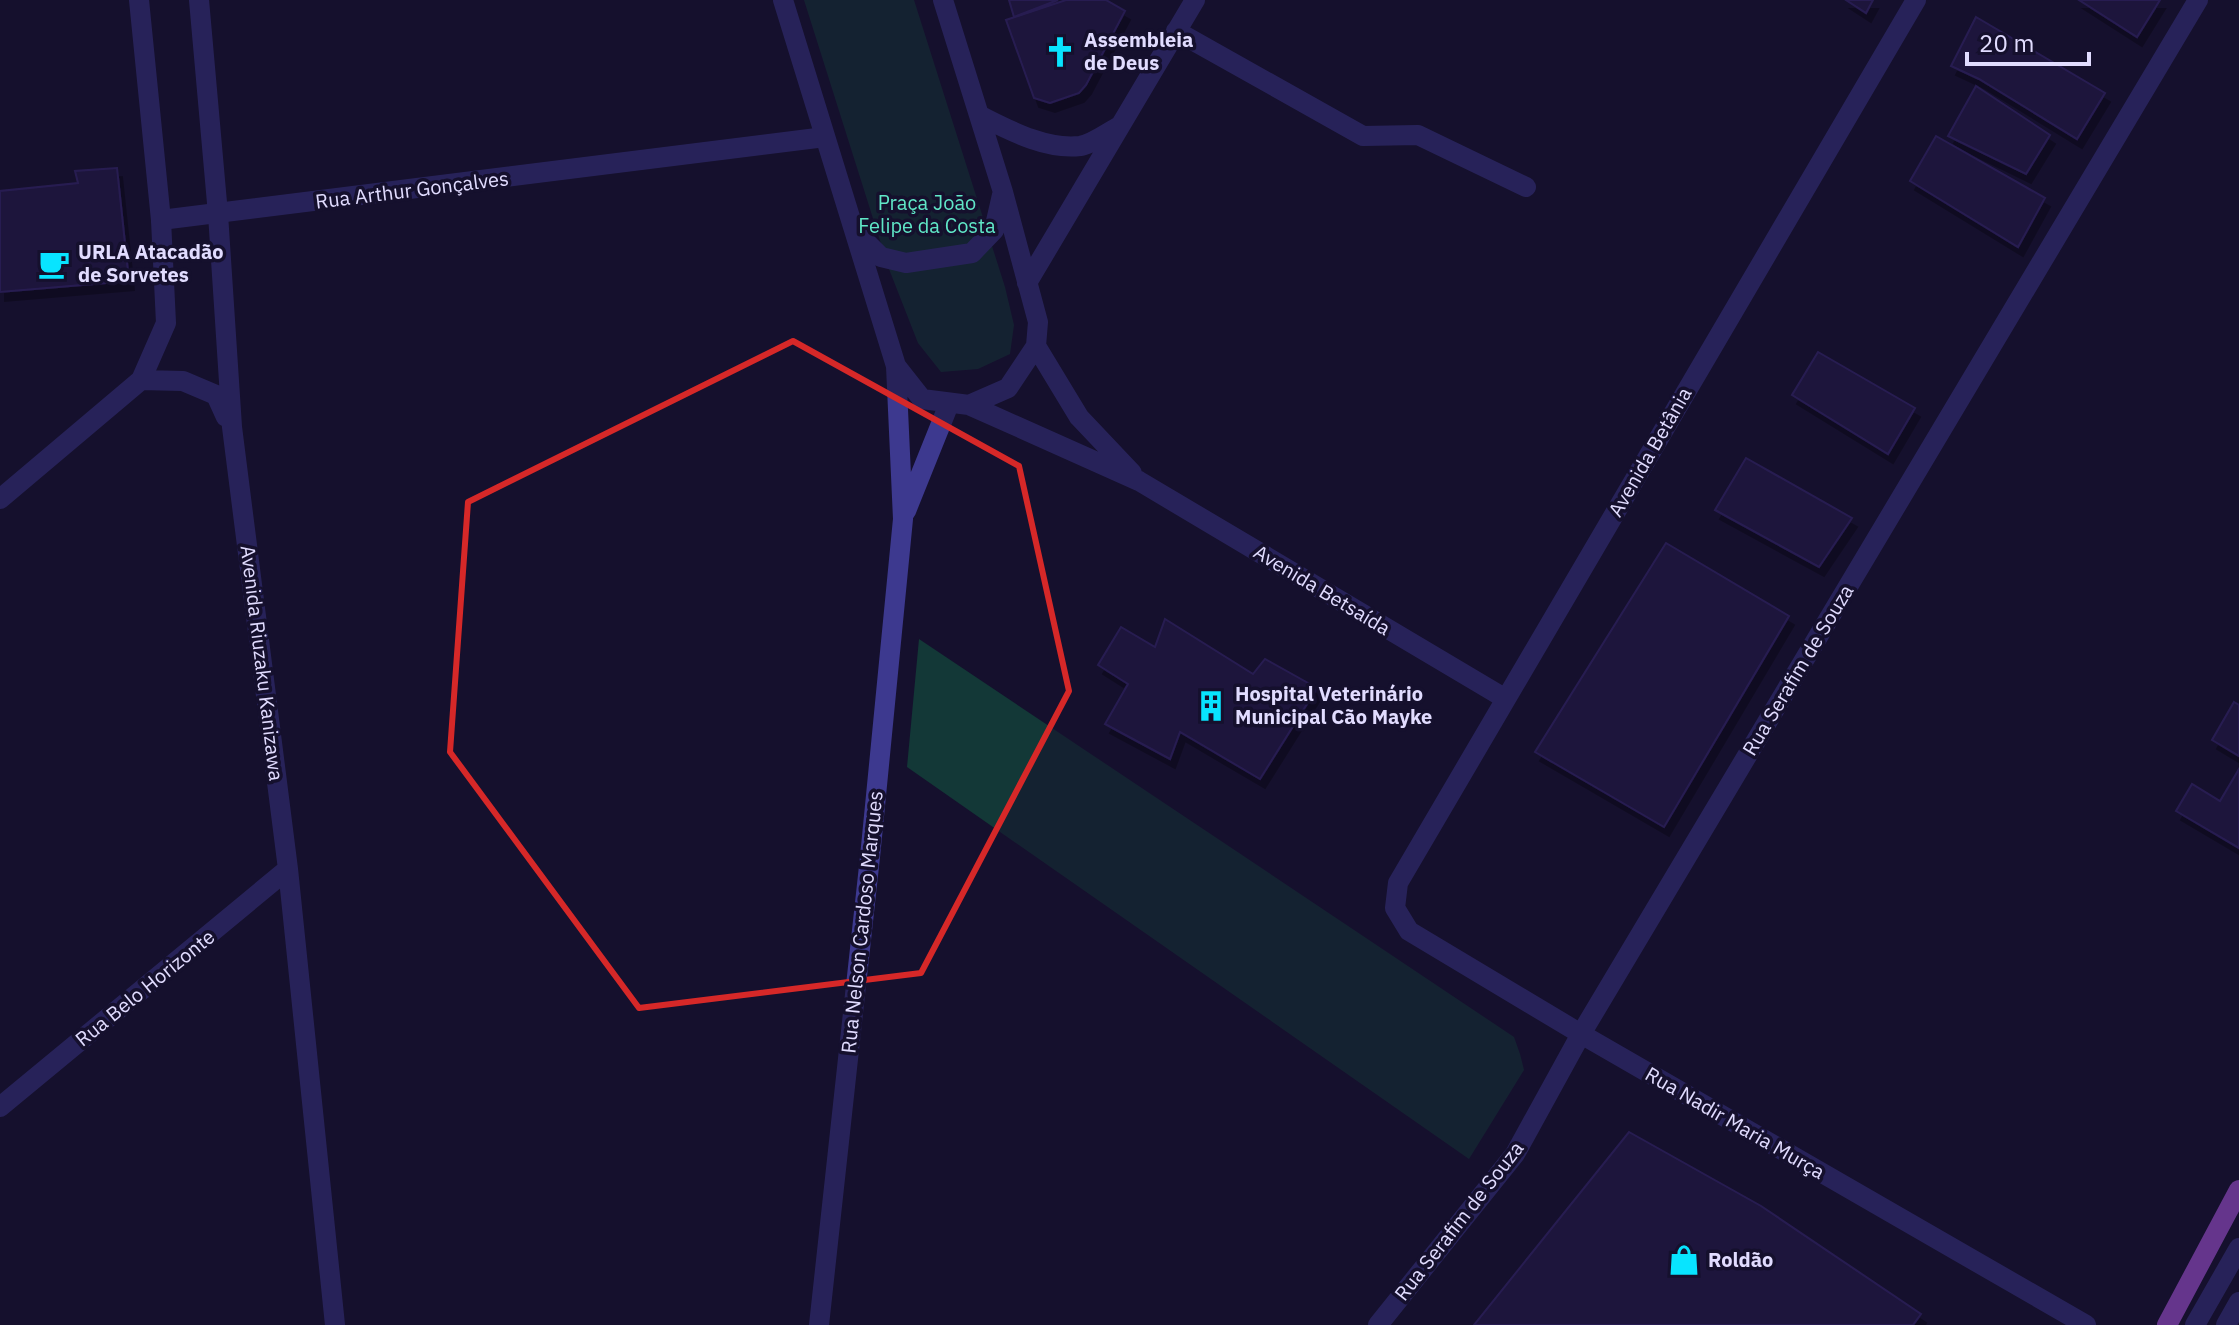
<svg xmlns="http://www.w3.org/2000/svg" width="2239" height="1325" font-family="'IBM Plex Sans',sans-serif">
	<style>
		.green { fill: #133837 }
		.building { fill: #261b4f; stroke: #3d2c7d; stroke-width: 2; filter: url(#shadow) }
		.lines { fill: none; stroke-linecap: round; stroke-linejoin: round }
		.service { stroke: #3d398f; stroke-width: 20 }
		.minor { stroke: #3d398f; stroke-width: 20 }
		.tertiary { stroke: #3d398f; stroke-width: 20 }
		.primary { stroke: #c663ff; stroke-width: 20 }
		.marked { fill: none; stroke: #d62828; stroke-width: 6; stroke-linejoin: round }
		.labels { text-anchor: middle; stroke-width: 7; stroke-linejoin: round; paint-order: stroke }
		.poi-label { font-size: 20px; font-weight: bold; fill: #e1dcff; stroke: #15102d; text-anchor: start }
		.street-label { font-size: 20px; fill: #e1dcff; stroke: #15102d }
		.park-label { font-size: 20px; fill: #60e7c7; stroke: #15102d }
	</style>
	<defs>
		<filter id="shadow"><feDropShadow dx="5" dy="9" stdDeviation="0" flood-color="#0009"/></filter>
	</defs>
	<rect width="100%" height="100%" fill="#15102d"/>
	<path class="green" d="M804 0H914L1005 287 1014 325 1010 354 978 369 941 372 918 343 889 269Z
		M919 639 1514 1037 1520 1054 1524 1070 1469 1159 907 767Z"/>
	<path class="building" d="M1009 0H1058L1014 17Z
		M1066 0H1106L1125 11 1086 85 1079 93 1050 103 1034 98 1006 20Z
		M1846 0H1873L1866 13Z
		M2079 0H2160L2137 37Z
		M1976 17 2105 93 2077 139 1979 79 1951 66Z
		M1976 86 2050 135 2026 174 1948 136Z
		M1936 136 2045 198 2018 247 1910 181Z
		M117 168 129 281 0 292V191L78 183 75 171Z
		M1818 352 1915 408 1888 454 1792 395Z
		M1746 458 1852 518 1819 567 1715 510Z
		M1666 543 1789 616 1664 827 1535 752Z
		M1165 619 1253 674 1265 659 1317 688 1260 779 1180 732 1170 759 1105 724 1128 684 1098 665 1121 627 1155 647Z
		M2234 702 2239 705V756L2212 740Z
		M2239 769V848L2176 811 2192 784 2220 801Z
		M1629 1132 1761 1206 1921 1314 1913 1325H1474Z"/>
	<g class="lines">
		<path class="service" d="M2195 1325 2239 1248
			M2226 1325 2239 1302"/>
		<path class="minor" d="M783 0 896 366 903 519 870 857 819 1325
			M943 0 1003 192 1038 322 1036 346 1008 388 969 405
			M1916 0 1398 883 1395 908 1409 931 1581 1034 2086 1325
			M1176 31 1363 136 1418 135 1526 187
			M979 115C1009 130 1045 150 1080 146 1093 144 1108 132 1120 126
			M161 220 825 137
			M856 232 881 257 906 263 972 253 994 230 1002 195
			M1027 283 1195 0
			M1036 346 1079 417 1132 473
			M896 366 922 399 969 405 1139 481 1506 699
			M906 511 949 404"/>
		<path class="tertiary" d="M199 0 218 214 232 427 288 869 335 1325
			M141 380 183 381 216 395 226 417
			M0 499 141 380 166 323 161 220 139 0
			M0 1107 288 869
			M1378 1325 1515 1154 1581 1034 2198 0"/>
		<path class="primary" d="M2167 1325 2239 1190"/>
	</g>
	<path d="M0 0H2239V1325H0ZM793 341 1019 466 1069 691 921 973 639 1008 450 752 468 502Z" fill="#15102d" fill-opacity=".55" fill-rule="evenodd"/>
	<path class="marked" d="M793 341 1019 466 1069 691 921 973 639 1008 450 752 468 502Z"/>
	<defs>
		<symbol id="church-bare" viewBox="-9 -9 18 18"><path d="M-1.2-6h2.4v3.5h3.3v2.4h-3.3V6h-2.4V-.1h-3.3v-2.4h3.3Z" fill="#08e4ff" stroke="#15102d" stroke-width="2.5" paint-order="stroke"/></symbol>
		<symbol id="cafe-bare" viewBox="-9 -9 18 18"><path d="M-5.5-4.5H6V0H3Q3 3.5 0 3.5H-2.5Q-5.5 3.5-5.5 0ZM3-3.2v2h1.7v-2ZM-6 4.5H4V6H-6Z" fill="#08e4ff" stroke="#15102d" stroke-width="2.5" paint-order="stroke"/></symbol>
		<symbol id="building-bare" viewBox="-9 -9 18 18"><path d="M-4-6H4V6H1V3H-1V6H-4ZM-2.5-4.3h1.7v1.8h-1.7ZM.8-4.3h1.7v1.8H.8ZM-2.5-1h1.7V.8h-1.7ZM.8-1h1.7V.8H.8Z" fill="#08e4ff" stroke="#15102d" stroke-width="2.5" paint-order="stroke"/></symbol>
		<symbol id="shop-bare" viewBox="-9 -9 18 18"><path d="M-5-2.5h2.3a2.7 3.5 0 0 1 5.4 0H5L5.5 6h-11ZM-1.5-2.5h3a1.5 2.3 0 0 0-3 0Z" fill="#08e4ff" stroke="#15102d" stroke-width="2.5" paint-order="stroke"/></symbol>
	</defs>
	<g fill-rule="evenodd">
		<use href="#church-bare" x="1038" y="30" width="44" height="44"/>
		<use href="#cafe-bare" x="32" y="242" width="44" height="44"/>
		<use href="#building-bare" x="1189" y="684" width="44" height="44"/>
		<use href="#shop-bare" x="1662" y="1238" width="44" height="44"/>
	</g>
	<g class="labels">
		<g class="poi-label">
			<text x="1084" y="47">Assembleia<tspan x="1084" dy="23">de Deus</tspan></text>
			<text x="78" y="259">URLA Atacadão<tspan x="78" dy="23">de Sorvetes</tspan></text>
			<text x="1235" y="701">Hospital Veterinário<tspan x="1235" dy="23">Municipal Cão Mayke</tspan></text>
			<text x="1708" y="1267">Roldão</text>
		</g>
		<g class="street-label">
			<text transform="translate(412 190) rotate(-7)" y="7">Rua Arthur Gonçalves</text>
			<text transform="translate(1650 452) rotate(-60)" y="7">Avenida Betânia</text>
			<text transform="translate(1322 590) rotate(31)" y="7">Avenida Betsaída</text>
			<text transform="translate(262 663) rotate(83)" y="7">Avenida Riuzaku Kanizawa</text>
			<text transform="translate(1798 670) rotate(-59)" y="7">Rua Serafim de Souza</text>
			<text transform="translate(862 922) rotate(-84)" y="7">Rua Nelson Cardoso Marques</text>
			<text transform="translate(145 988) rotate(-39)" y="7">Rua Belo Horizonte</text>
			<text transform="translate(1735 1123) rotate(30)" y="7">Rua Nadir Maria Murça</text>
			<text transform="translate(1459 1221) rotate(-52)" y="7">Rua Serafim de Souza</text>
		</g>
		<g class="park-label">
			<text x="927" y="210">Praça João<tspan x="927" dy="23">Felipe da Costa</tspan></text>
		</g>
	</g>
	<path d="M1967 52v12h122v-12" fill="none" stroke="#e1dcff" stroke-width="4"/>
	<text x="1979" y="52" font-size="24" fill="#e1dcff" stroke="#15102d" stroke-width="6" paint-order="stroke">20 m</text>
</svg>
